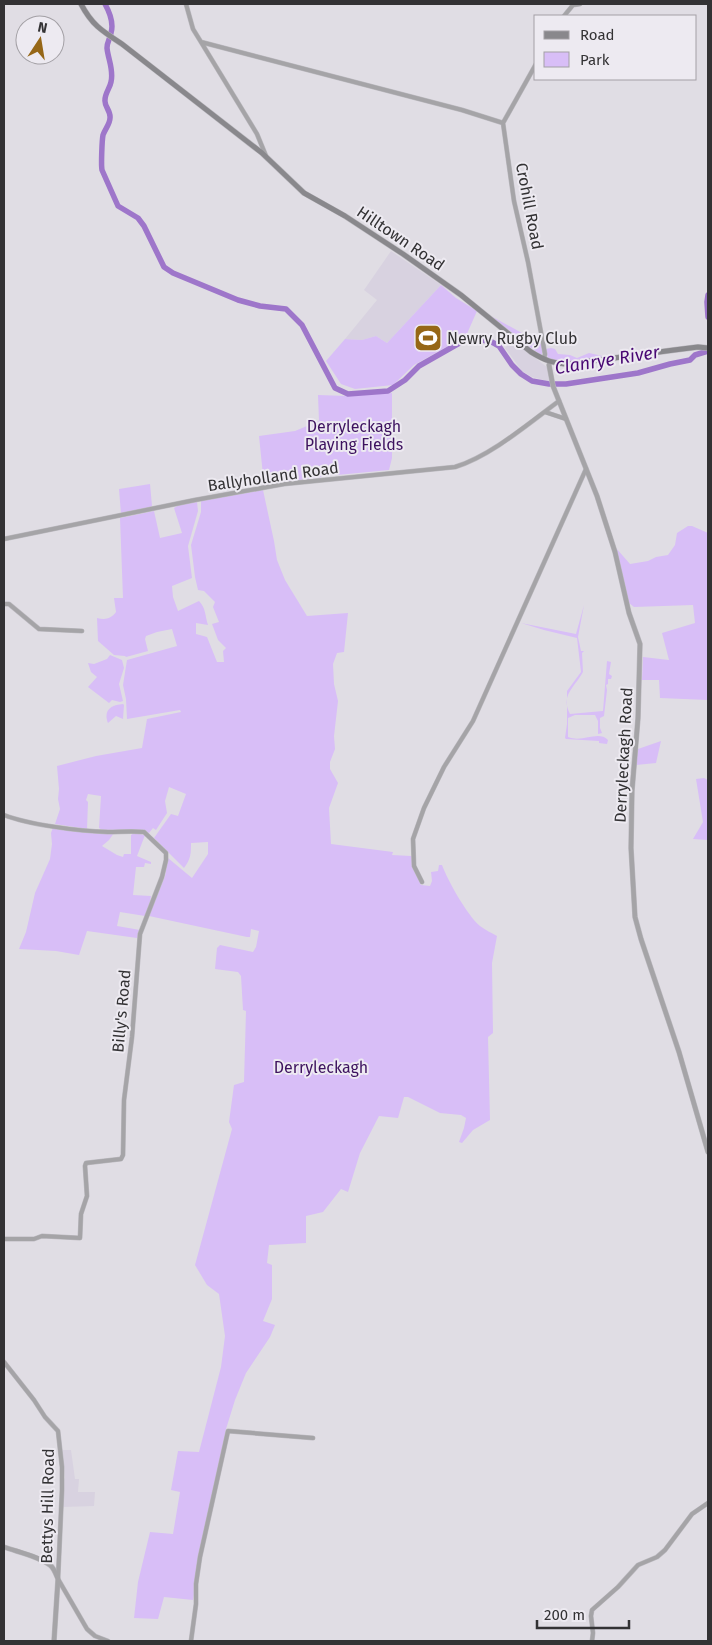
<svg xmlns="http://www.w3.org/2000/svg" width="712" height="1645" font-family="'Fira Sans',sans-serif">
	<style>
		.built { fill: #d8d2e0 }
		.green { fill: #d8bef7 }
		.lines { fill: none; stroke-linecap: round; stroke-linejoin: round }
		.river { stroke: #9e76ca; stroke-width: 5.5 }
		.minor-casing { stroke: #bdbbc1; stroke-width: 5 }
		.tertiary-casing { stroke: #bdbbc1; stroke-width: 5.5 }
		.secondary-casing { stroke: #bdbbc1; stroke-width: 6 }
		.minor { stroke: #a5a4a7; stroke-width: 4 }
		.tertiary { stroke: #a5a4a7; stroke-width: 4.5 }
		.secondary { stroke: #89888c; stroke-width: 5 }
		.labels { text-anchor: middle; stroke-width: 4; stroke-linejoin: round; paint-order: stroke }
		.street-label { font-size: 16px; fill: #333234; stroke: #edeaf1 }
		.poi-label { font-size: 16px; fill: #333234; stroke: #edeaf1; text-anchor: start }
		.park-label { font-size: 16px; fill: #3d125f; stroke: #edeaf1 }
		.water-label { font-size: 18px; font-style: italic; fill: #480873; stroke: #edeaf1 }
	</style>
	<rect width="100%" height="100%" fill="#e0dde4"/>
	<path class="built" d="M391 251 441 285 387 343 376 336 362 340 345 339 377 300 364 290Z
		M513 340 548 368 551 382 532 377 522 371 505 348Z
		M61 1450H71L75 1479H79L78 1492H95L94 1506 63 1507V1480L65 1478Z"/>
	<path class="green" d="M441 285 456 298 477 311 466 336 414 365 393 385 355 389 341 384 326 361 345 339 362 340 376 336 387 343Z
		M491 316 531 338 536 336 539 337 542 349V355L539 354Z
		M551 348 555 349 558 354 570 355 577 358 589 353 607 357C588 359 566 366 548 358L545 349Z
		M392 393V458L389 470 337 475 334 470 331 468 325 470 321 477 264 485 259 436 295 431 319 421 318 395 347 396Z
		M150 484 152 506 149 508 121 514 119 489Z
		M263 490 274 541 277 560 285 580 307 616 348 613 344 652 337 653 333 664 334 684 338 701 334 736 335 749 330 762V769L338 783 329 808 331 844 393 852 392 855 411 856 413 857 414 869 421 885 430 886 432 881 431 872 438 871 439 865H442C448 881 467 915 480 926 485 930 492 933 497 936L492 963 493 1033 488 1037 490 1120 473 1130 462 1143 459 1142 464 1128 466 1118 461 1115 440 1113 408 1097H404L398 1118 379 1116 360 1153 348 1192 341 1189 323 1212 306 1216V1243L269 1245 267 1263 272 1265V1299L263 1321 275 1325 270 1337 246 1373 235 1400 226 1429 193 1600 164 1597 158 1619 134 1618 138 1582 150 1532 173 1534 180 1492 171 1490 178 1451 199 1452 221 1367 225 1336 219 1294 207 1285 195 1265 232 1129 229 1122 234 1085 244 1082 246 1011 243 1010 241 976 238 972 215 969 217 948 220 945 253 952 256 947 259 931 251 929 250 937H247L149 916 165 876 168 858 192 878 208 854V842L191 843C191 853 191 859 184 868L154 838 171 814 178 816 186 794 169 787 165 801 167 813 156 830 153 828 149 833 142 830 104 831 99 828 101 796 88 794 86 800 88 802 87 829 55 824 60 809 58 799 59 789 57 766 96 756 142 748 147 719 181 712 180 710 174 711 127 719 126 699 123 685 127 660 177 646 172 629 157 632 146 636 145 639 148 651 126 657 125 656 114 655 98 641 97 618C105 620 111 619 116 612L114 598H123L120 518 154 511 160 538 182 533 174 508 179 505 197 502 198 511 188 546 192 578 172 586 173 597 178 611 199 601C206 608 205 616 208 625L196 623V634L207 637 217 662H224L223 651 226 648 218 640 212 624 219 622 213 607 215 602 204 591 198 590 195 577 191 545 201 512V501Z
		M688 526H692L708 533V700L660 698 659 680H642L643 657 669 660 662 633 695 623 693 605 634 607 629 603 616 548 630 564 648 561 656 557 668 555 675 545 677 533Z
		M584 605 578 637 581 651H584L582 653 583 672C575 687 560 695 570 714L603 711 607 661 611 662 609 674 612 676 611 679H608V684L606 685 607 690 604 716 600 718V728L602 733 598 734V721L595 715H575L568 718V737C583 743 598 730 608 740L607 744 599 743V741L566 739 565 738 567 724V691L581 672 577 638 544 630 521 623 576 634Z
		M110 655 122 660 124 668 119 684 123 701 120 702 112 700 109 703 88 687 97 677 91 672 88 663 94 664 107 659Z
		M123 704 124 705 123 719 116 716 108 723C103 710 111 705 123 704Z
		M661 741 656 763 636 765 637 751 638 749Z
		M704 778 708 780V840L693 839 703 822 696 779Z
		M53 827 114 833 109 840 102 846 117 855 123 857 124 854H131V835L134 833 145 835 137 856 151 862V864L145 863 144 867H136L133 895 151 896 149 908 145 916 120 912 117 926 140 930 137 938 87 931 79 955 56 951 19 949 26 932 35 893 50 859 52 844 51 833Z"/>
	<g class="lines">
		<path class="river" d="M105 4C110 13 114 23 111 33 110 39 107 42 107 48 108 59 114 70 111 82 110 88 105 93 105 100 104 106 111 111 110 118 110 124 105 129 103 135 102 140 101 165 102 170L118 206 138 218 144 226 164 267 173 273 238 300 260 306 286 309 302 325 335 388 348 394 388 391 405 380 419 366 463 341 478 340 490 341 499 346 512 365 521 374 532 381 549 384H566L638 373 670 364 690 360 695 355 708 351
			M708 295 707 302 708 317"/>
		<defs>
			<path id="minor" d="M186 4 193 29 201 42 462 110 503 123
				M564 16 573 5 580 4
				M201 42 257 134 266 156
				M536 64 503 123 514 201 528 262 545 354 544 359
				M545 412 566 419
				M4 539 195 500 284 484 455 467C491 456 529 423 559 401
				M4 604H9L39 629 82 631
				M4 815C29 825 80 831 108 832 120 832 132 831 144 832L166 853V860L162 877 140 934 132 1037 124 1100 123 1155 121 1159 86 1163 85 1166 87 1196 81 1214 80 1238 42 1236 34 1239H4
				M422 882 414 866 413 839 424 808 444 767 473 721 586 469
				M4 1362 34 1400 45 1417 58 1431 62 1467V1490L58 1579 87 1629 95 1636 108 1641
				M191 1641 196 1604V1584L200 1557 228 1431 313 1438
				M592 1641 593 1633 591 1616 592 1610 618 1587 638 1565 657 1557 665 1550 692 1514 708 1503"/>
			<path id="tertiary" d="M550 362 549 365 553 386 597 496 615 552 629 613 640 644 638 718 632 791 631 848 635 917 641 939 679 1052 708 1152
				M4 1547C18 1552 38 1556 50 1565 54 1568 56 1574 58 1579L54 1641"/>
			<path id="secondary" d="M81 4C92 25 102 31 122 44L262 153 304 193 345 216 403 254 461 295 531 352C544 360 554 364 569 364L674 350 698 347 708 348"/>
		</defs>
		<use href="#minor" class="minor-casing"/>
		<use href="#tertiary" class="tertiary-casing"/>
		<use href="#secondary" class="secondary-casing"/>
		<use href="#minor" class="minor"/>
		<use href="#tertiary" class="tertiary"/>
		<use href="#secondary" class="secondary"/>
	</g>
	<defs>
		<symbol id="stadium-square" viewBox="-11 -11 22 22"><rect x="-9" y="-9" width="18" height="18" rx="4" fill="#966717" stroke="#edeaf1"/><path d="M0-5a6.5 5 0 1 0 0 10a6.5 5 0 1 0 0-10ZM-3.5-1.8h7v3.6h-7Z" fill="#fff"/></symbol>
	</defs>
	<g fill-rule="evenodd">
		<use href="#stadium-square" x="412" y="322" width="32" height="32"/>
	</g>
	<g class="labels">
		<g class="street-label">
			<text transform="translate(530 206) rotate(79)" y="6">Crohill Road</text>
			<text transform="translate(401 238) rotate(34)" y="6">Hilltown Road</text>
			<text transform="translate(273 476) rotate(-8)" y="6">Ballyholland Road</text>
			<text transform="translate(623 755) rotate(-87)" y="6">Derryleckagh Road</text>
			<text transform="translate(121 1011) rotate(-85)" y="6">Billy's Road</text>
			<text transform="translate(47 1506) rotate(-89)" y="6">Bettys Hill Road</text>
		</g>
		<g class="poi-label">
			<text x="447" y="344">Newry Rugby Club</text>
		</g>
		<g class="park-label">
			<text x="354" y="432">Derryleckagh<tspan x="354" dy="18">Playing Fields</tspan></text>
			<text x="321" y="1073">Derryleckagh</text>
		</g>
		<g class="water-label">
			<text transform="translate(607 360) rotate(-9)" y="6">Clanrye River</text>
		</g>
	</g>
	<rect width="712" height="1645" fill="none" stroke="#333234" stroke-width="10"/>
	<rect x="534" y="15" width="162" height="65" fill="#edeaf1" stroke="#a3a0a5"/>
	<rect x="544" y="31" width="25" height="8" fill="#89888c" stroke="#a3a0a5"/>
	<text x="580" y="40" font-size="15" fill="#333234">Road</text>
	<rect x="544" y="52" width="25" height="15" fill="#d8bef7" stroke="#a3a0a5"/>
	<text x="580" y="65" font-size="15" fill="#333234">Park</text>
	<g transform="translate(40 40) rotate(12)"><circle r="24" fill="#edeaf1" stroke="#a3a0a5"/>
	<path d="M0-4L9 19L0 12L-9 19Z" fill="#966717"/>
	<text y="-8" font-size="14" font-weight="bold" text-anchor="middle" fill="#333234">N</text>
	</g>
	<path d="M537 1620v8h92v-8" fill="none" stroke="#333234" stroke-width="2.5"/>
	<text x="544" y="1620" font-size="15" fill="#333234" stroke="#edeaf1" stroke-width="4" paint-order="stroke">200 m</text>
</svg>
